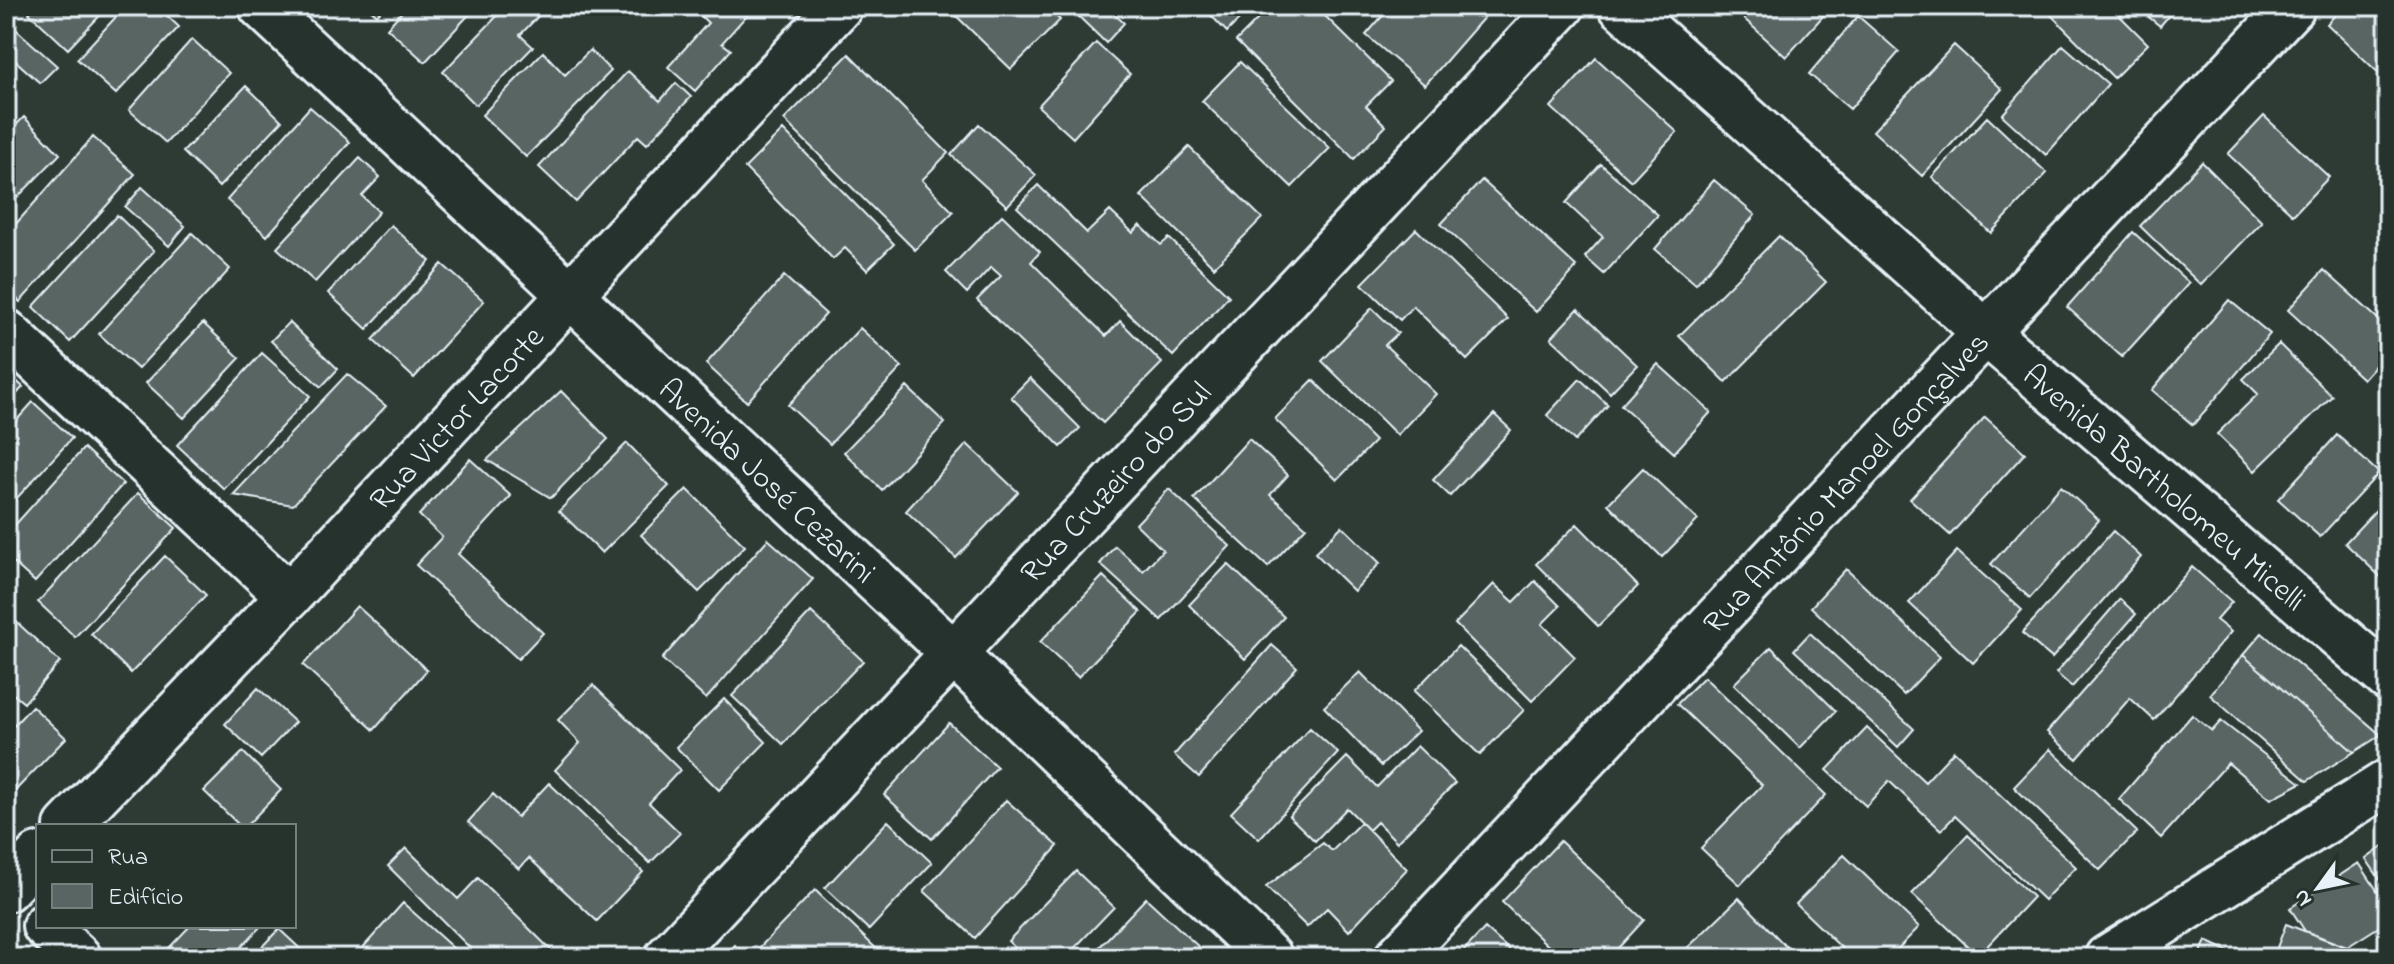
<svg xmlns="http://www.w3.org/2000/svg" width="2394" height="964" font-family="'Indie Flower',sans-serif">
	<style>
		.building { fill: #596563; stroke: #e8f1f8; stroke-width: 2 }
		.lines { fill: none; stroke-linecap: round; stroke-linejoin: round }
		.minor-casing { stroke: #e8f1f8; stroke-width: 50 }
		.minor { stroke: #26332d; stroke-width: 44 }
		.labels { text-anchor: middle; stroke-width: 8; stroke-linejoin: round; paint-order: stroke }
		.street-label { font-size: 32px; fill: #e8f1f8; stroke: #26332d }
	</style>
	<rect width="100%" height="100%" fill="#2e3b35"/>
	<filter id="ink" filterUnits="userSpaceOnUse"><feTurbulence type="fractalNoise" baseFrequency=".0125" numOctaves="2"/><feDisplacementMap in="SourceGraphic" scale="16" xChannelSelector="R" yChannelSelector="G"/><feConvolveMatrix kernelMatrix="1 2 1 2 8 2 1 2 1" color-interpolation-filters="sRGB"/></filter>
	<g filter="url(#ink)">
		<path class="building" d="M36 6H109L68 49 29 13Z
			M126 6H157L179 27 116 94 77 59Z
			M367 6H385L377 15Z
			M407 6H477L425 62 387 28Z
			M488 6H548L520 35 533 47 476 105 443 72 498 15Z
			M691 6H755L722 43 731 50 695 91 668 67 708 23Z
			M946 6H1046L1060 20 1011 69Z
			M1072 6H1106L1124 23 1106 43 1070 8Z
			M1202 6H1244L1248 10 1227 32Z
			M1271 6H1315L1391 81 1366 106 1386 126 1354 159 1236 41Z
			M1391 6H1492L1493 7 1425 85 1366 35Z
			M1750 6H1832L1786 57 1741 16Z
			M2042 6H2110L2148 44 2114 78Z
			M2135 6H2177L2160 26Z
			M2343 6 2388 7V82L2327 24Z
			M1858 16 1899 52 1850 109 1809 74Z
			M9 23 57 66 40 83 6 52V26Z
			M192 39 229 73 166 143 129 110Z
			M1096 43 1130 74 1073 138 1038 106Z
			M1954 45 2002 89 1922 176 1873 131Z
			M2063 45 2108 84 2046 155 2002 115Z
			M590 50 611 71 526 157 482 115 543 52 565 75Z
			M849 54 948 153 922 180 953 212 915 250 784 120Z
			M1596 58 1677 132 1631 181 1551 107Z
			M1240 62 1330 148 1292 187 1202 101Z
			M628 71 660 101 676 83 691 97 647 144 638 136 576 202 539 167Z
			M246 86 282 121 219 187 183 152Z
			M310 107 350 142 267 236 227 200Z
			M2264 116 2329 177 2293 215 2228 154Z
			M24 117 60 154 6 209V135Z
			M1987 117 2047 173 1991 233 1932 177Z
			M979 124 1036 175 1007 206 951 155Z
			M783 130 894 244 867 270 845 248 833 259 745 168Z
			M93 137 135 174 20 302 6 288V235Z
			M1189 147 1262 218 1214 267 1141 196Z
			M360 158 380 177 362 196 379 212 315 282 277 248Z
			M2202 162 2262 222 2201 285 2140 226Z
			M1601 164 1658 215 1604 274 1585 257 1603 237 1566 203Z
			M1482 180 1577 267 1536 312 1441 224Z
			M1714 180 1755 215 1696 284 1655 249Z
			M1038 185 1087 233 1110 211 1133 233 1140 225 1161 245 1169 238 1229 296 1173 356 1017 207Z
			M142 187 185 226 169 246 125 207Z
			M117 215 154 251 70 342 33 307Z
			M1002 215 1040 252 1031 262 1106 336 1120 321 1162 363 1103 423 977 300 1001 276 991 267 967 293 946 272Z
			M391 225 430 261 367 329 328 293Z
			M1416 229 1508 319 1467 360 1413 306 1400 320 1362 284Z
			M2133 232 2189 283 2122 357 2067 307Z
			M192 233 230 269 138 369 99 334Z
			M1779 236 1826 282 1726 382 1679 336Z
			M442 264 484 301 414 378 373 340Z
			M2324 270 2388 328V351L2363 379 2288 310Z
			M784 276 826 314 747 402 706 364Z
			M2229 300 2270 334 2193 425 2152 390Z
			M1372 308 1398 333 1385 345 1436 394 1397 435 1322 361Z
			M1578 309 1637 365 1610 393 1551 338Z
			M289 322 338 369 321 387 271 341Z
			M203 323 240 358 184 418 146 383Z
			M860 328 902 367 830 444 788 405Z
			M2279 344 2332 396 2255 471 2217 434 2258 394 2243 379Z
			M262 353 310 396 224 489 177 445Z
			M1658 364 1711 412 1674 453 1621 405Z
			M6 371 23 387 6 406Z
			M347 374 386 406 293 505 233 495Z
			M1030 378 1080 428 1061 447 1011 397Z
			M1580 379 1608 405 1575 441 1547 415Z
			M1313 380 1375 441 1337 480 1275 419Z
			M907 387 945 423 882 490 844 452Z
			M561 391 608 439 551 498 487 460Z
			M33 402 72 438 6 510V432Z
			M1494 414 1511 430 1450 496 1433 480Z
			M1985 417 2025 453 1950 535 1910 499Z
			M2337 435 2379 473 2320 537 2278 499Z
			M1249 439 1288 475 1270 495 1306 527 1268 567 1194 499Z
			M627 443 669 486 602 553 559 511Z
			M967 444 1018 492 956 558 906 511Z
			M84 448 123 484 35 582 6 556V535Z
			M470 459 511 496 458 554 543 633 518 659 416 565 442 537 419 515Z
			M1643 468 1698 520 1662 557 1608 504Z
			M2061 486 2099 520 2030 598 1991 564Z
			M687 489 745 546 699 592 641 535Z
			M1169 489 1230 546 1161 620 1100 564 1115 546 1143 571 1163 550 1136 524Z
			M138 493 176 528 75 637 38 602Z
			M2388 497V582L2387 583 2345 543Z
			M1577 524 1638 586 1598 626 1536 564Z
			M1342 526 1380 563 1354 591 1315 553Z
			M2113 531 2141 557 2052 658 2022 633Z
			M768 539 813 579 706 699 662 659Z
			M1957 551 2022 610 1973 663 1909 603Z
			M165 556 206 595 131 673 91 634Z
			M1228 564 1284 617 1245 659 1189 605Z
			M2192 567 2232 602 2216 620 2231 632 2154 720 2130 698 2077 759 2047 732Z
			M1846 569 1940 657 1904 695 1811 607Z
			M1103 576 1141 612 1078 677 1040 642Z
			M1535 581 1560 606 1542 624 1575 657 1532 701 1455 624 1494 584 1514 602Z
			M2120 599 2136 614 2072 687 2056 673Z
			M357 606 427 670 374 730 303 665Z
			M811 612 863 661 783 744 732 696Z
			M10 616 60 662 24 703 6 688V621Z
			M1810 633 1914 729 1898 747 1794 650Z
			M2262 633 2381 735 2354 752 2243 655Z
			M1272 645 1297 667 1199 777 1174 755Z
			M1458 646 1524 710 1480 755 1414 691Z
			M1771 647 1836 711 1800 748 1734 684Z
			M2243 655 2354 752 2307 781 2210 695Z
			M1360 672 1418 731 1381 766 1324 707Z
			M1704 677 1826 795 1740 885 1701 848 1762 785 1677 704Z
			M593 685 680 770 649 803 680 833 650 863 555 770 580 743 558 720Z
			M258 688 295 722 261 758 225 724Z
			M724 699 766 742 719 790 676 747Z
			M32 706 66 738 9 797 6 794V734Z
			M2192 715 2212 731 2221 721 2301 783 2271 799 2228 763 2161 838 2119 799Z
			M949 723 997 767 932 839 884 795Z
			M1310 728 1338 753 1259 839 1231 813Z
			M1867 728 1925 782 1954 751 2076 867 2044 900 1955 816 1941 830 1889 781 1866 806 1827 770Z
			M1417 746 1455 783 1397 842 1377 822 1369 830 1347 808 1315 841 1289 816 1347 757 1377 787Z
			M2050 749 2137 832 2100 870 2014 787Z
			M243 752 281 790 246 826H240L204 791Z
			M549 783 643 872 597 921 529 858 519 869 468 822 493 794 517 817Z
			M1006 800 1058 846 975 938 924 891Z
			M888 821 932 863 869 930 825 888Z
			M1361 822 1407 869 1349 931 1327 908 1307 927 1266 887 1323 843 1332 851Z
			M1968 835 2033 897 1978 956 1912 894Z
			M1560 841 1644 920 1609 958H1561L1502 902Z
			M2388 843V891L2366 859Z
			M406 848 458 899 478 878 559 958H480L388 866Z
			M1844 855 1919 927 1889 958H1852L1796 904Z
			M2359 863 2388 907V921L2347 947 2305 931 2290 908Z
			M1076 871 1114 907 1065 958H1025L1008 941Z
			M815 890 886 958H767L758 949Z
			M1146 898 1201 949 1193 958H1089Z
			M1739 898 1797 958H1679L1678 957Z
			M403 903 464 958H363L358 953Z
			M2286 924 2366 955 2365 958H2273Z
			M190 926H261L231 958H179L169 948Z
			M1485 928 1518 958H1457Z
			M279 929 310 958H251Z
			M2206 941 2243 958H2198Z
			M735 945 748 958H722Z"/>
		<g class="lines">
			<defs>
				<g id="minor">
					<path id="s1" d="M261 6 953 653 1270 958"/>
					<path id="s2" d="M1621 6 1986 333 2388 678"/>
					<path d="M6 332 289 596"/>
					<path id="s3" d="M67 826 289 596 840 6"/>
					<path d="M6 889 38 856"/>
					<path d="M45 926 79 958"/>
					<path id="s4" d="M667 958 1562 6"/>
					<path id="s5" d="M1397 958 2293 6"/>
					<path d="M2107 958 2388 782"/>
				</g>
			</defs>
			<use href="#minor" class="minor-casing"/>
			<use href="#minor" class="minor"/>
		</g>
	</g>
	<g class="labels">
		<g class="street-label">
			<text dy="11" stroke="none"><textPath href="#s3" startOffset="564">Rua Victor Lacorte</textPath></text>
			<text dy="11" stroke="none"><textPath href="#s1" startOffset="694">Avenida José Cezarini</textPath></text>
			<text dy="11" stroke="none"><textPath href="#s4" startOffset="654">Rua Cruzeiro do Sul</textPath></text>
			<text dy="11" stroke="none"><textPath href="#s5" startOffset="654">Rua Antônio Manoel Gonçalves</textPath></text>
			<text dy="11" stroke="none"><textPath href="#s2" startOffset="726">Avenida Bartholomeu Micelli</textPath></text>
		</g>
	</g>
	<rect width="2394" height="964" fill="none" stroke="#26332d" stroke-width="32"/>
	<rect x="16" y="16" width="2362" height="932" fill="none" stroke="#e8f1f8" stroke-width="3" filter="url(#ink)"/>
	<rect x="36" y="824" width="260" height="104" fill="#26332d" stroke="#747f7e" stroke-width="2"/>
	<rect x="52" y="850" width="40" height="12" fill="#26332d" stroke="#747f7e" stroke-width="2"/>
	<text x="108" y="864" font-size="24" fill="#e8f1f8">Rua</text>
	<rect x="52" y="884" width="40" height="24" fill="#596563" stroke="#747f7e" stroke-width="2"/>
	<text x="108" y="904" font-size="24" fill="#e8f1f8">Edifício</text>
	<g transform="translate(2318 888) rotate(237)" stroke="#26332d" stroke-width="6" paint-order="stroke">
	<path d="M0-6L14 30L0 20L-14 30Z" fill="#e8f1f8"/>
	<text y="-12" font-size="22" font-weight="bold" text-anchor="middle" fill="#e8f1f8">N</text>
	</g>
</svg>
